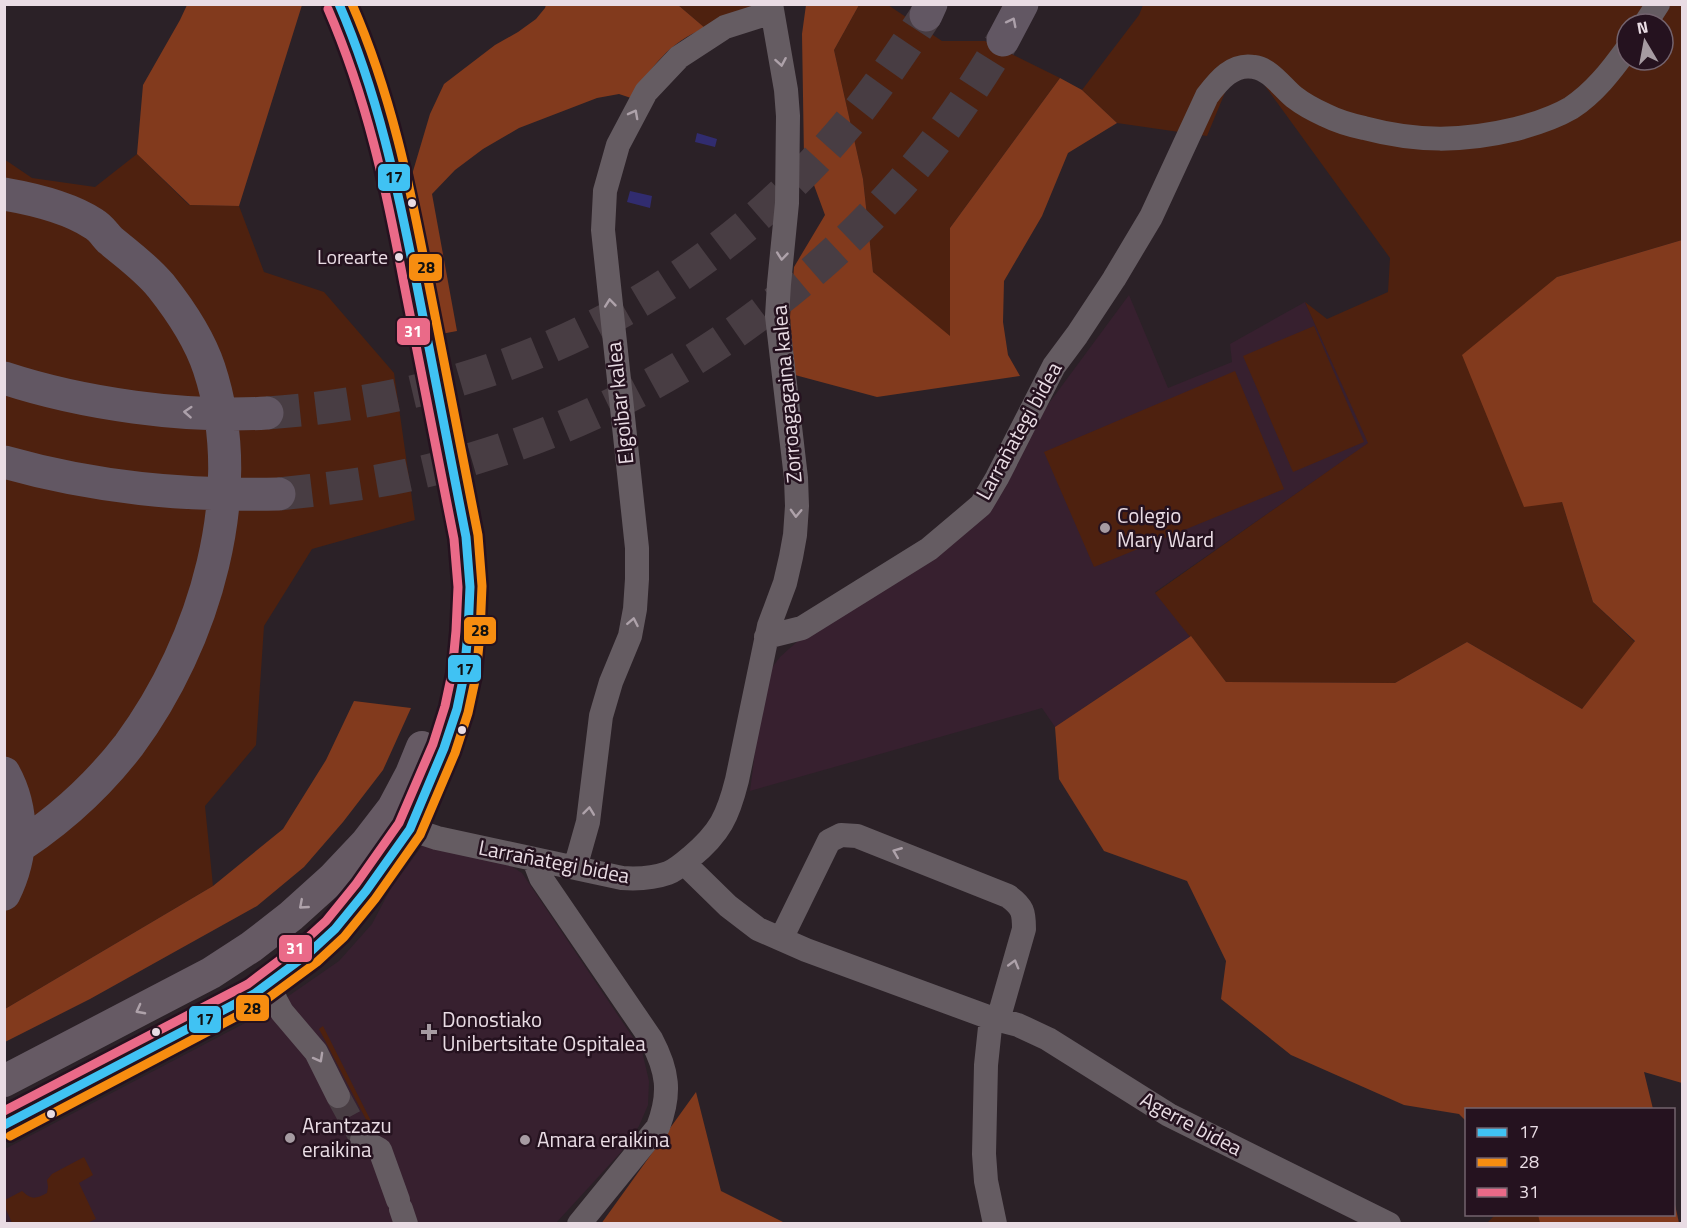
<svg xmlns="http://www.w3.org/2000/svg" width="1687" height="1228" font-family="'Titillium Web',sans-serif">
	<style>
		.built { fill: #37202f }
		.green { fill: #4e210f; fill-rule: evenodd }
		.forest { fill: #823a1d }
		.water { fill: #312c6f }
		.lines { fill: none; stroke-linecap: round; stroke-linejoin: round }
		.minor-tunnel { stroke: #483d43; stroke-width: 24; stroke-dasharray: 24 12; stroke-linecap: butt }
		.highway-tunnel { stroke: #483d43; stroke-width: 33; stroke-dasharray: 33 16; stroke-linecap: butt }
		.minor { stroke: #655c62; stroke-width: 24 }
		.major { stroke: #665a64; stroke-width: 32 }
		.highway { stroke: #625763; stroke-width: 33 }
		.bus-1-casing { stroke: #25121f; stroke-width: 14 }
		.bus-2-casing { stroke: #25121f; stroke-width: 14 }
		.bus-3-casing { stroke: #25121f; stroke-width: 14 }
		.bus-1 { stroke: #40c2f3; stroke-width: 9 }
		.bus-2 { stroke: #f78d10; stroke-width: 9 }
		.bus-3 { stroke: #ea6a88; stroke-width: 9 }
		.oneway { stroke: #aca0aa }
		.oneway2 { stroke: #aea2aa }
		.bus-dot { fill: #e9dce4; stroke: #25121f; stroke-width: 2 }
		.poi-dot { fill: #a69ba2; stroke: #25121f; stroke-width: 2 }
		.labels { text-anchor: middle; stroke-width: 5; stroke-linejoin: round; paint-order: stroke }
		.bus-label { font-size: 20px; fill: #e9dce4; stroke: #25121f; text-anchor: end }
		.street-label { font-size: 21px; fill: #e9dce4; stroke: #25121f }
		.poi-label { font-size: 21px; fill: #e9dce4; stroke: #25121f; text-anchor: start }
		.line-badge { stroke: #25121f; stroke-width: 2 }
		.badge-label { font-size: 16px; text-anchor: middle; font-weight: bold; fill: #fff }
		.pale-badge-label { font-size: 16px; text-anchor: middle; font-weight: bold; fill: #111 }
	</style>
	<rect width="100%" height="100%" fill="#2b2127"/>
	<path class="built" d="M1129 295 1168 388 1232 362 1230 344 1305 302 1369 443 1155 592 1191 636 1055 727 1042 708 750 791 762 696 768 673 780 657 800 639 944 545Z
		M425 842 503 861 522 873 642 1051 649 1081 648 1105 639 1126 622 1151 556 1223 5 1224V1149L264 1013 339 961 372 924 391 888Z"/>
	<path class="green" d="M678 5H755L705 28Z
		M859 5H888L942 41H985L1060 78 950 228V337L873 272 863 179 834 50Z
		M1143 5H1682V240L1557 277 1562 502 1593 602 1635 642 1582 709 1467 642 1395 683 1226 682 1155 593 1368 443 1305 302 1327 319 1388 292 1390 258 1255 72 1231 78 1207 136 1117 123 1082 90 1139 15ZM1627 24H1663V60H1627Z
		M137 154 189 205 239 206 264 272 324 292 394 373 415 520 312 549 264 626 256 745 205 806 213 886 5 1009 4 159 32 178 95 187Z
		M1314 326 1364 442 1293 472 1243 356Z
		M1235 371 1284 489 1094 567 1044 452Z
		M323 1026 375 1129 373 1133 319 1029Z
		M84 1157 93 1175 79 1183 96 1219 87 1223H12L5 1207V1200L22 1191C32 1200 35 1199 47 1193L48 1187 47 1180 52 1174Z
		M1496 1214 1538 1215 1540 1223H1487Z"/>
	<path class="forest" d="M187 5H302L239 206 190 205 137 154 143 85 180 20Z
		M546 5H678L705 28C668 43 653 66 631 98L619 94 597 98 519 128 483 149 455 170 432 194 457 331 441 334 411 178 430 114 444 84 495 45 518 32 536 19 545 8Z
		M806 5H859L834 50 863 179 873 272 950 336V228L1060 78 1082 90 1117 123 1068 153 1042 216 1004 281 1003 322 1008 355 1020 376 877 397 795 375 790 317 794 267 825 215 804 158 802 34Z
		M1682 240V1083L1644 1072 1653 1109 1466 1110V1121L1459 1114 1404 1105 1291 1055 1221 999 1226 961 1187 881 1104 851 1059 779 1055 727 1191 636 1226 682 1395 683 1467 642 1582 709 1635 641 1593 602 1562 502 1524 507 1462 355 1557 277Z
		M354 701 411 708 383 770 343 822 304 867 257 906 90 999 5 1042V1009L213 886 283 829 326 760Z
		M696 1092 721 1191 785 1223 601 1224Z
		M1674 1200 1679 1223H1540L1538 1215 1674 1214Z"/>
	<path class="water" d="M697 133 717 139 715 147 695 142Z
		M630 191 652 196 650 208 627 202Z"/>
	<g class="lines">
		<path class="minor-tunnel" d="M338 1096 362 1140"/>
		<path class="highway-tunnel" d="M267 413C322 409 375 401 428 388 590 349 740 253 847 125 876 90 901 53 926 15
			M279 494C327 489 375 483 422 472 605 430 773 328 898 187 938 142 972 92 1003 40"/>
		<path class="minor" d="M1645 24 1658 4
			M766 637 802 628 929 549 981 505 997 478 1054 366 1077 335 1114 279 1151 217 1207 96C1219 80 1233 63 1254 67 1270 69 1282 87 1294 97 1303 104 1314 110 1325 115 1337 121 1350 125 1364 128 1417 142 1462 142 1516 129 1535 124 1554 118 1571 108 1594 93 1611 71 1627 49
			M410 829 437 838 622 878C637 879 654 878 668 873 676 870 684 863 691 857 720 833 728 816 737 780L769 626 785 583 791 557 795 535 797 506 796 478 777 316 779 284 787 203 788 116 786 90 771 4
			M534 860 541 878 651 1039C668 1071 671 1093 658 1127L579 1224
			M684 863 728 906 758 929 806 950 991 1018 1018 1025 1048 1039 1169 1115 1389 1224
			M575 868 588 822 601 716 611 682 630 636 635 609 637 579V548L603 230 605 191 618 145 646 92 679 57 725 27 772 12
			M781 939 829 841 841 835 857 836 1008 896C1023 907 1024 912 1024 929L998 1020
			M269 983 276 1001 282 1012 316 1052 338 1096
			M991 1018 986 1065 984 1154 986 1181 995 1224
			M362 1140 380 1150 398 1200
			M401 1209 406 1224"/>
		<path class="major" d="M4 1081 211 973 251 947 291 916 332 879 366 843 393 808 411 774 422 747
			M4 1125 254 994 309 953 335 929 366 891 410 829 444 748 457 709 464 675 468 632 470 587 466 537C449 451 433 366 416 281 398 187 380 91 339 4"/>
		<path class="highway" d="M926 15 931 4
			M1003 40 1022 4
			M4 194C33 199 70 208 94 224 101 228 105 235 110 240 129 256 145 267 161 286 180 310 199 338 209 368 250 492 205 642 129 745 95 789 52 827 4 856
			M4 378C83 404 185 418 267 413
			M4 462C96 488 184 496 279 494
			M4 773C25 811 23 856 4 894"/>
		<defs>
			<path id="bus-1" d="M4 1125 254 994 309 953 335 929 366 891 410 829 444 748 457 709 464 675 468 632 470 587 466 537C449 452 433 366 416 281 397 186 378 94 339 4"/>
			<path id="bus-2" d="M10 1136 260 1004 317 962 344 937 375 899 420 835 455 753 468 713 476 676 480 633 482 586 478 535C461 450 445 365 428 280 410 186 391 93 352 4"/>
			<path id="bus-3" d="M4 1111 248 984 301 944 326 921 356 884 399 823 433 744 445 706 452 673 456 631 458 587 454 539C437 454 421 369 404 284 386 188 367 99 328 9"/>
		</defs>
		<use href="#bus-1" class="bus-1-casing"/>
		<use href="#bus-2" class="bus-2-casing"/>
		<use href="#bus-3" class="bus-3-casing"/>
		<use href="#bus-1" class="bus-1"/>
		<use href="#bus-2" class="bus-2"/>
		<use href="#bus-3" class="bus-3"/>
	</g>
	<defs><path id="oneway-chevron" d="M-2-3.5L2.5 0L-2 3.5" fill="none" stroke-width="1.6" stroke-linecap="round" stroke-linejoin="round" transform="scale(1.5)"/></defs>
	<g class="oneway">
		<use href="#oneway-chevron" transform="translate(1012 22) rotate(-63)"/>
		<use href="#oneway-chevron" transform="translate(188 412) rotate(-176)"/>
	</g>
	<g class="oneway2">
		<use href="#oneway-chevron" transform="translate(781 62) rotate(80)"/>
		<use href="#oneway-chevron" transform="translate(634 114) rotate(-62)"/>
		<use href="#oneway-chevron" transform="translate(782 256) rotate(96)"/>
		<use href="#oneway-chevron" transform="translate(610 303) rotate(-96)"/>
		<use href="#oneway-chevron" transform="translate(796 513) rotate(92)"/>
		<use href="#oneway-chevron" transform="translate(633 622) rotate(-79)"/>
		<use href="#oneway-chevron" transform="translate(589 811) rotate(-83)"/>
		<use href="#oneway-chevron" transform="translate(897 852) rotate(-158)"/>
		<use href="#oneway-chevron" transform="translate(303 905) rotate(139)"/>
		<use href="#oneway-chevron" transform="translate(1014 964) rotate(-74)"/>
		<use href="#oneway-chevron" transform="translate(140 1010) rotate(152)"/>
		<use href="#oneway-chevron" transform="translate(319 1058) rotate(61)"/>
	</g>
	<g class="bus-dot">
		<circle cx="412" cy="203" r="5"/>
		<circle cx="399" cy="257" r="5"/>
		<circle cx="462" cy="730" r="5"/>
		<circle cx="156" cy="1032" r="5"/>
		<circle cx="51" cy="1114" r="5"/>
	</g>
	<g class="poi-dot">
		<circle cx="1105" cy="528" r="6"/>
		<path d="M426 1023h6v6h6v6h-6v6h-6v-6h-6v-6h6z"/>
		<circle cx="290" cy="1138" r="6"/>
		<circle cx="525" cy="1140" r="6"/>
	</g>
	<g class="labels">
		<g class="bus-label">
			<text x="388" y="264">Lorearte</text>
		</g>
		<g class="street-label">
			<text transform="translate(787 394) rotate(-95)" y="7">Zorroagagaina kalea</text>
			<text transform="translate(620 403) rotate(-96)" y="7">Elgoibar kalea</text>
			<text transform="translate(1019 431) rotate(-61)" y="7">Larrañategi bidea</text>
			<text transform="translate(554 862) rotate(11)" y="7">Larrañategi bidea</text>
			<text transform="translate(1191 1124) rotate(28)" y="7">Agerre bidea</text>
		</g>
		<g class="poi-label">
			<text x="1117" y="523">Colegio<tspan x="1117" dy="24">Mary Ward</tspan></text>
			<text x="442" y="1027">Donostiako<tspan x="442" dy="24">Unibertsitate Ospitalea</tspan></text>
			<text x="302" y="1133">Arantzazu<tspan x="302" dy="24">eraikina</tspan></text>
			<text x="537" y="1147">Amara eraikina</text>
		</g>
	</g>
	<g class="line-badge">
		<rect x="377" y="163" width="34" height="29" rx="6" fill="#40c2f3"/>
		<rect x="408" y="253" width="35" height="29" rx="6" fill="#f78d10"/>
		<rect x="396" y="317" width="35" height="29" rx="6" fill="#ea6a88"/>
		<rect x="463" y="616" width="34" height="29" rx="6" fill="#f78d10"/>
		<rect x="447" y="654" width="35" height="29" rx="6" fill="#40c2f3"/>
		<rect x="278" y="934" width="35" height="29" rx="6" fill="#ea6a88"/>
		<rect x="235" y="994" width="35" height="28" rx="6" fill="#f78d10"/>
		<rect x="188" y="1005" width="34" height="29" rx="6" fill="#40c2f3"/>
	</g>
	<g class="badge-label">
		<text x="413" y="337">31</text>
		<text x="295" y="954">31</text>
	</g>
	<g class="pale-badge-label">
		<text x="394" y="183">17</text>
		<text x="426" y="273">28</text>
		<text x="480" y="636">28</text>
		<text x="465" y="675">17</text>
		<text x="252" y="1014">28</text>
		<text x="205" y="1025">17</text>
	</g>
	<rect width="1687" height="1228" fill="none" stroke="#e9dce4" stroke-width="12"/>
	<rect x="1465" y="1108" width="210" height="108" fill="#25121f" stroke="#73636e" stroke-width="1.5"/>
	<rect x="1477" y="1128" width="30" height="9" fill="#40c2f3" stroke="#73636e" stroke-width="1.5"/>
	<text x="1519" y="1138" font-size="18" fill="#e9dce4">17</text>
	<rect x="1477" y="1158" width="30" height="9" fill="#f78d10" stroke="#73636e" stroke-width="1.5"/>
	<text x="1519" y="1168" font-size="18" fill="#e9dce4">28</text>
	<rect x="1477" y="1188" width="30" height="9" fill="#ea6a88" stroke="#73636e" stroke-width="1.5"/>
	<text x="1519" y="1198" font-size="18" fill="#e9dce4">31</text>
	<g transform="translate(1645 42) rotate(350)"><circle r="28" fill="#25121f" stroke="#73636e" stroke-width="1.5"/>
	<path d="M0-4.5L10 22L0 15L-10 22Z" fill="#a69ba2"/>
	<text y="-9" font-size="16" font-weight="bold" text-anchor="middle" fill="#e9dce4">N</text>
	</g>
</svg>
